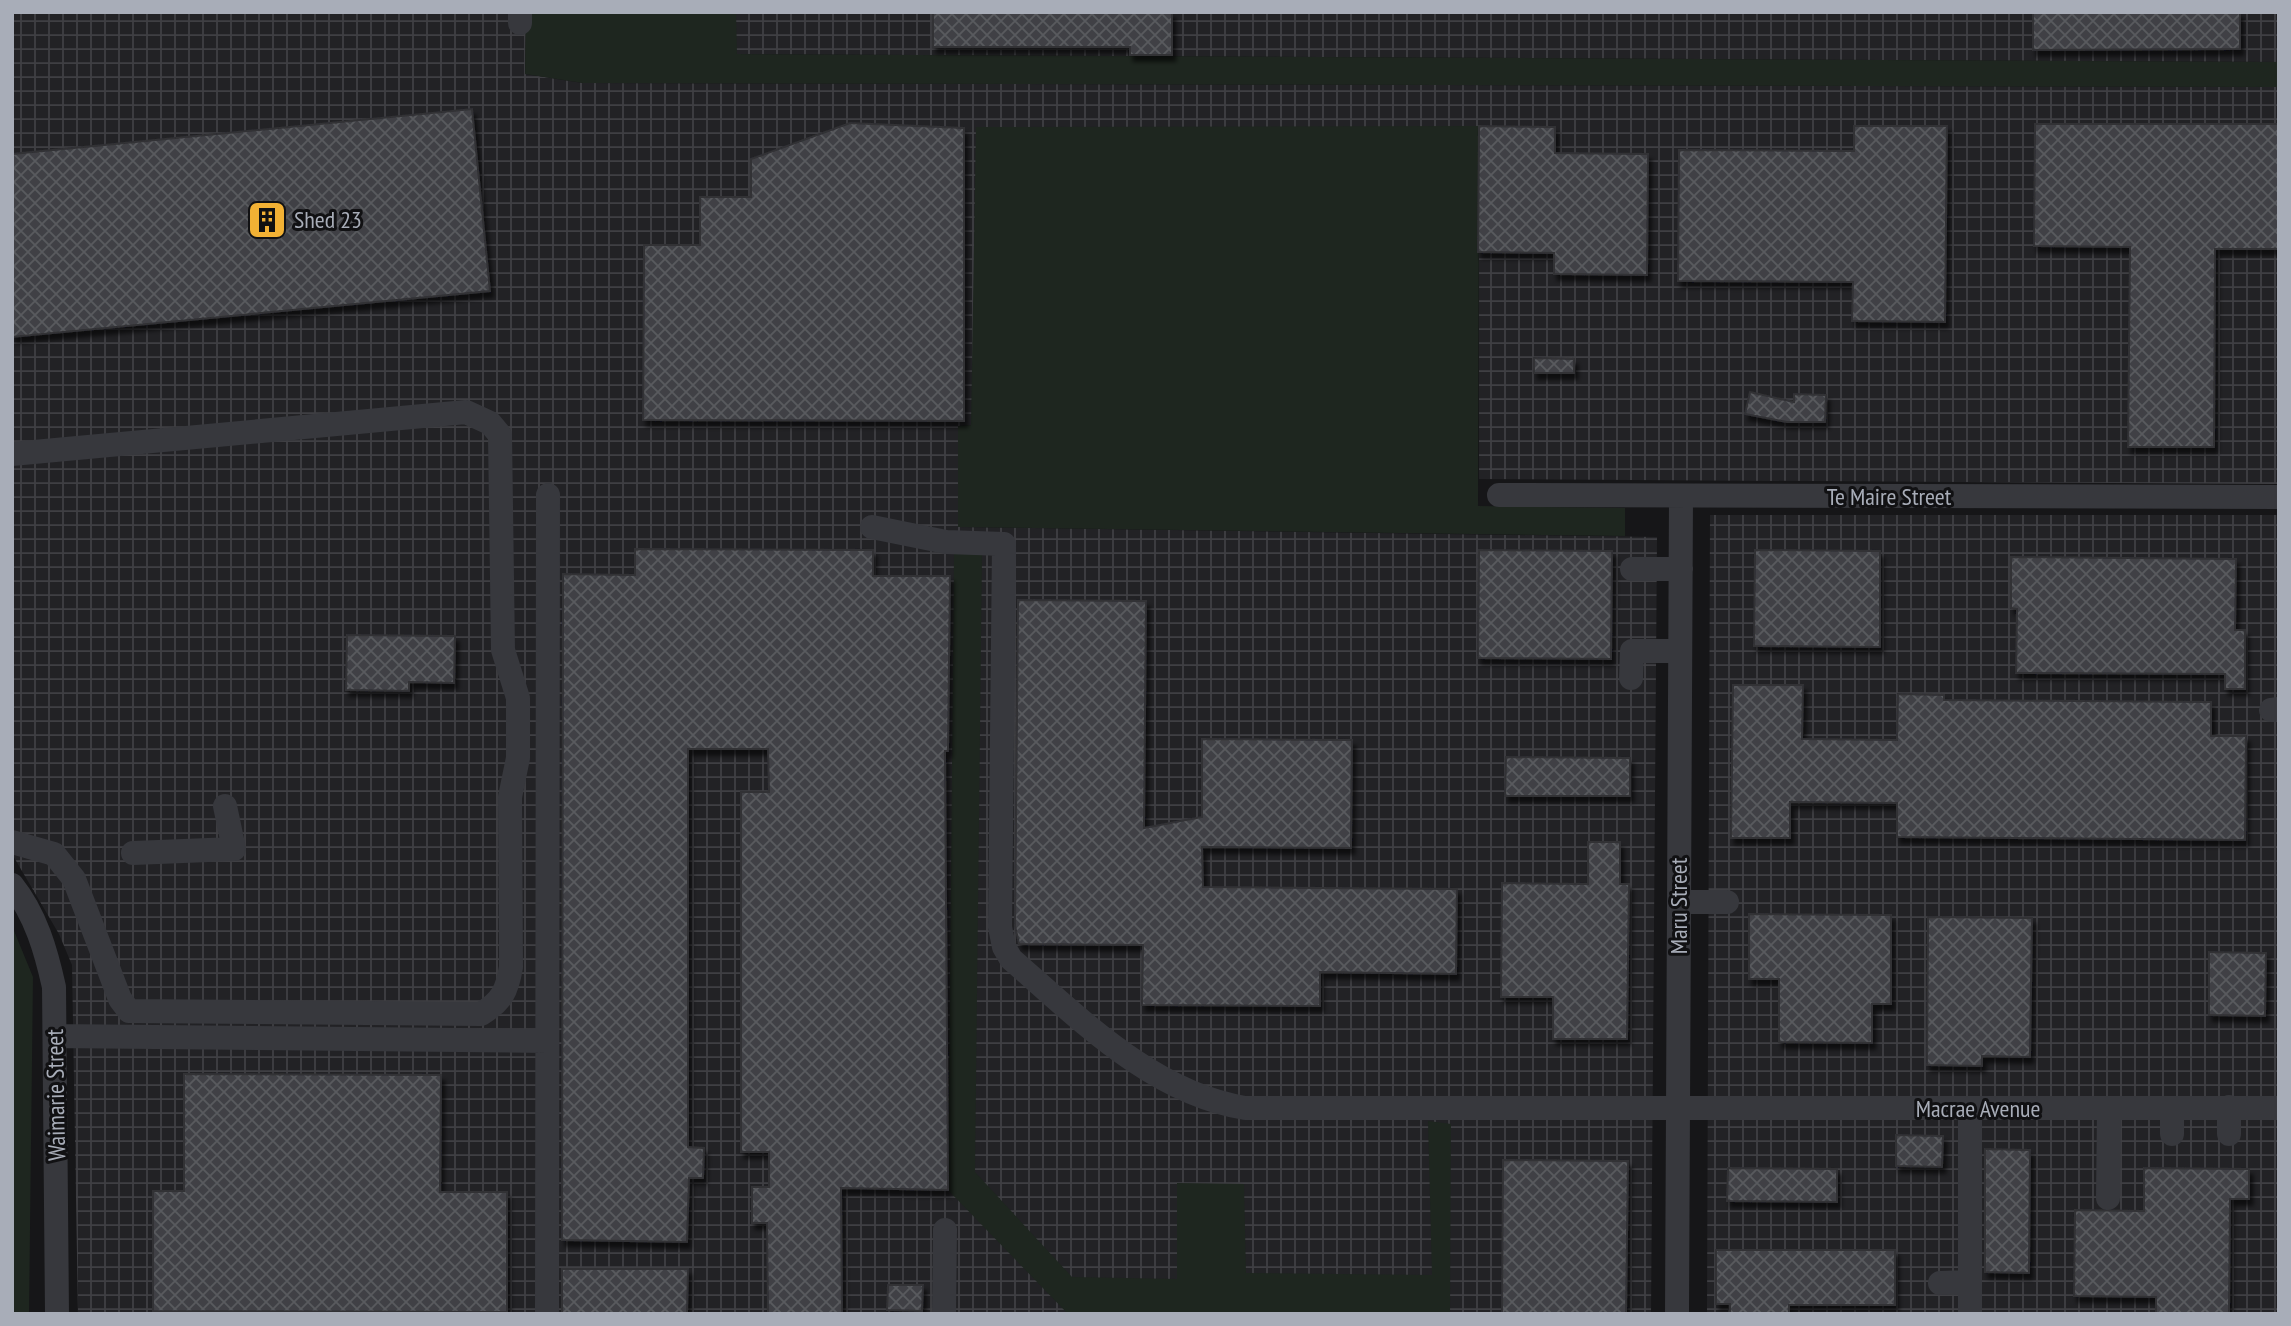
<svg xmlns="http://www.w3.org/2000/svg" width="2291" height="1326" font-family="'PT Sans Narrow',sans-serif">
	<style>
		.industrial { fill: url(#industrial-grid) }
		.grass { fill: #1e261f }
		.building { fill: url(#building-cross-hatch); stroke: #303034; stroke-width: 2; filter: url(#shadow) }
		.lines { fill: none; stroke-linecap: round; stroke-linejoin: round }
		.minor { stroke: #37383d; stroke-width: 24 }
		.labels { text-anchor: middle; stroke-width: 6; stroke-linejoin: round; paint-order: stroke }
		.poi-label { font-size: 24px; fill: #a8adb8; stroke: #111113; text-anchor: start }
		.street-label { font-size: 24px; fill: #a8adb8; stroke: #111113 }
	</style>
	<defs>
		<pattern id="industrial-grid" width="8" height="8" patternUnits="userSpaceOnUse" patternTransform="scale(1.75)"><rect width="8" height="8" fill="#222225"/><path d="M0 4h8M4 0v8" fill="none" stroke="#3f3f43"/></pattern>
		<pattern id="building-cross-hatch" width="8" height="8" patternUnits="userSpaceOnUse" patternTransform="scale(1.75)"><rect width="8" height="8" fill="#404145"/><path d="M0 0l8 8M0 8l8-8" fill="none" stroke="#595a5e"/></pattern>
		<filter id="shadow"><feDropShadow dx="3.5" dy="6" stdDeviation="2" flood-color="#0009"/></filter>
	</defs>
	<rect width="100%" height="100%" fill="#161618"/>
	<path class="industrial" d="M12 12H526L525 74 583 83 2279 87V484L1479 479V126L971 425 958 426V527L1657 537 1651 1314H78L72 965 59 934 12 854Z
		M736 12H2279V62L736 54Z
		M1710 515H2279V1314H1707Z"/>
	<path class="grass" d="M526 12H736L737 54 2279 62V87L583 83 525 74Z
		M1479 126 1478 506 1625 508V536L958 527V426L971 425 976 127Z
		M982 553 975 1172 1072 1277 1177 1279V1183L1244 1184 1246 1273 1432 1275 1428 1121 1451 1124 1450 1313 1068 1314 948 1190 954 554Z
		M12 926 33 977 29 1314H12Z"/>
	<path class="building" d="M933 12H1172V55H1130V47H933Z
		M2033 12H2240V49L2033 50Z
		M472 109 490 291 12 337V154Z
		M850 123 964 128V421L643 420 644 245H700V197H751V159Z
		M2035 124H2279V249H2215L2214 447H2128L2130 247 2034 246Z
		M1479 126 1555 127V153L1648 154 1647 275 1554 274V253L1478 252Z
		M1854 126H1947L1945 322 1852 321 1853 282 1678 281 1679 150 1854 151Z
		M1534 358 1574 359V373H1534Z
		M1750 392 1794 402V394L1826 395 1825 422H1787L1745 414Z
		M635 549 873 550V576H950L948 751H945L948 1190 841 1188 842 1314H768L767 1223H752V1187H769V1152H741V792H769L768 749H688V1147L704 1148 703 1178H689L687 1242 562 1240 563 574 635 575Z
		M1479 550 1612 551 1611 659 1478 658Z
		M1755 550 1880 551V647L1754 646Z
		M2011 557 2236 559 2235 630H2245V689H2225V674L2016 673 2017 609 2011 608Z
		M1018 600 1146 601 1144 828 1202 817V739L1352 740 1351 848 1202 847 1203 887 1457 889 1456 974 1320 972V1006L1142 1005 1143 945 1019 944 1015 926Z
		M347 635 455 636 454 683 409 682V691L346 690Z
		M1733 685H1803L1802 739 1897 740 1898 694 1944 695V700L2211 702V736H2246L2245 840 1897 837V803L1790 802V838H1731Z
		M1506 757 1630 758V796H1505Z
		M1588 842H1620V884H1629L1627 1039H1553V997H1501L1502 883 1588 884Z
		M1749 914 1891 915V1004H1872V1043L1779 1042V979H1749Z
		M1928 917 2032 918 2030 1057 1982 1056V1066L1927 1065Z
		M2209 952 2266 953 2265 1016 2209 1015Z
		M184 1074 441 1075 440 1192H507V1312L153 1311V1191H184Z
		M1896 1135 1943 1136 1942 1167 1896 1166Z
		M1985 1149 2030 1150 2029 1273 1985 1272Z
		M1503 1160 1628 1161 1626 1314H1502Z
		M1728 1168 1837 1169V1202L1727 1201Z
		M2144 1168 2249 1169V1199H2230L2229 1314H2156V1297L2074 1296 2075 1210 2144 1211Z
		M1716 1250H1895V1305H1789V1314H1730V1304H1716Z
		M562 1269H688L687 1314H562Z
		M888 1285H923L922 1311 887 1310Z"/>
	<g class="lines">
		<path class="minor" d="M520 12V23
			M12 454 466 412 490 423 500 435 503 650 518 698V758L510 797 511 967C507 991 502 1001 481 1014L129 1011 120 999 74 879 54 854 12 842
			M1499 495 2279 497
			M872 527 946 542 1004 544 1000 927 1004 947 1011 959C1079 1018 1152 1093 1245 1108H2279
			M1632 569H1681
			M1631 678 1632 651H1680
			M2271 710 2279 709
			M133 853 234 849 225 806
			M12 885C36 915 46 951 54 987L57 1314
			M1680 902H1727
			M55 1036 547 1041
			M2229 1107V1134
			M2172 1108V1134
			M2108 1198 2109 1108
			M1940 1283 1969 1282
			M547 1314 548 495
			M944 1314 945 1230
			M1677 1314 1681 497
			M1970 1314V1109"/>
	</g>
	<defs>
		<symbol id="building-square" viewBox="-11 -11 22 22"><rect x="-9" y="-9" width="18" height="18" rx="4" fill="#f2b134" stroke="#111113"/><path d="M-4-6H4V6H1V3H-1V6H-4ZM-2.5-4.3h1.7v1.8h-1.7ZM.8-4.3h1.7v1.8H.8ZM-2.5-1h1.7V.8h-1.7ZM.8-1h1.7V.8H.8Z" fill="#111"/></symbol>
	</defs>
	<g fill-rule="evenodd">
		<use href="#building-square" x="245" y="198" width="44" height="44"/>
	</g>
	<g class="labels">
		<g class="poi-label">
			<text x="294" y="228">Shed 23</text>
		</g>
		<g class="street-label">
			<text x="1889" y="505">Te Maire Street</text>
			<text transform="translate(1679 906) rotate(-90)" y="8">Maru Street</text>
			<text transform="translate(56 1095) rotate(-91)" y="8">Waimarie Street</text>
			<text x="1978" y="1117">Macrae Avenue</text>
		</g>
	</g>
	<rect width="2291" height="1326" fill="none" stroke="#a8adb8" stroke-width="28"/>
</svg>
